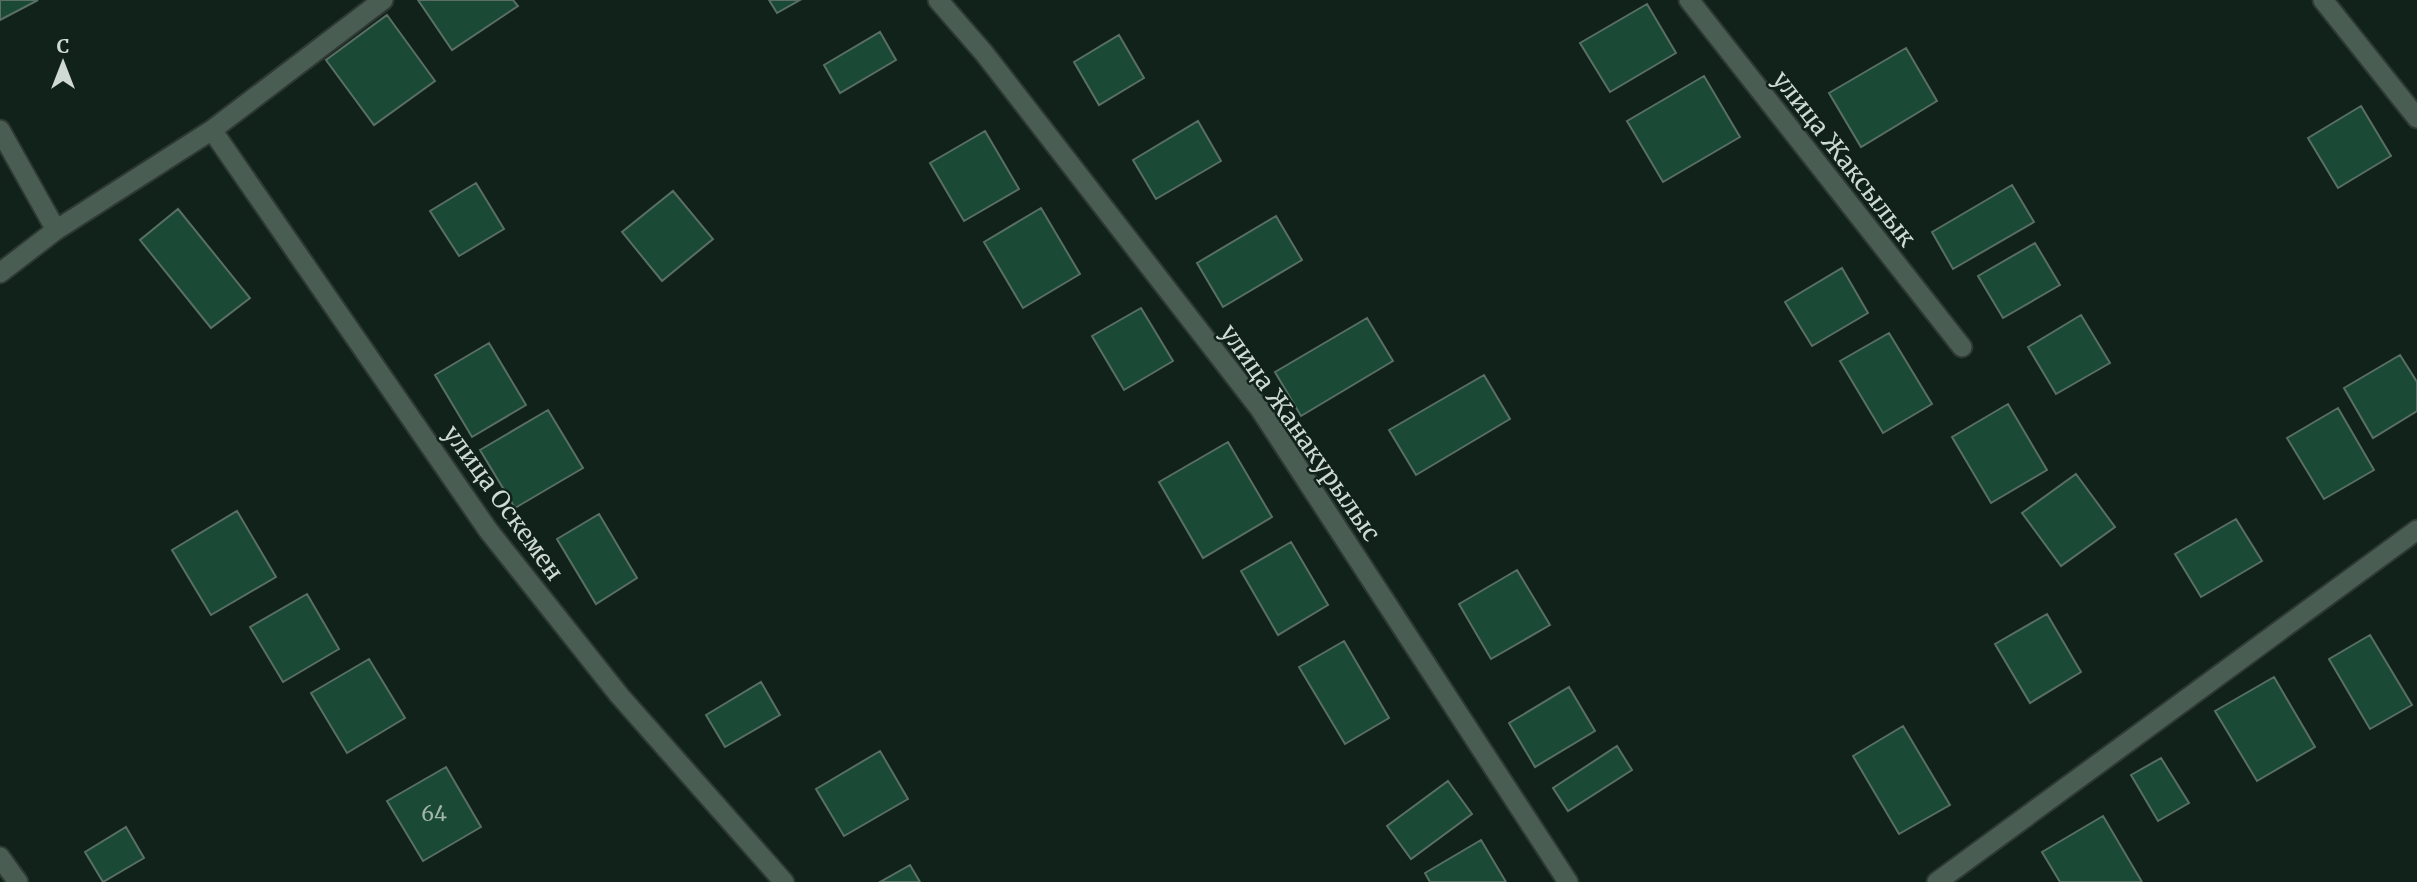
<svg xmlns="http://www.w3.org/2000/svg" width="2417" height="882" font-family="Merriweather,serif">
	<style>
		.building { fill: #1a4935; stroke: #5a6f64; stroke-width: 2 }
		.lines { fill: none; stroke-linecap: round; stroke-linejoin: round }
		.minor-casing { stroke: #2e3933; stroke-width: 23 }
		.minor { stroke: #495d53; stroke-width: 19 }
		.labels { text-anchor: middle; stroke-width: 5; stroke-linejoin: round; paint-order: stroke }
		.number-label { font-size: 21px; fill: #a2b6ac }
		.street-label { font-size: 24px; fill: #cfdad4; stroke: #102219 }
	</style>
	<rect width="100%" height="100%" fill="#102219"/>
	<path class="building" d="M0 0H38L0 20Z
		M418 0H513L518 6 452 50Z
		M769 0H800L777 13Z
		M1647 4 1676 53 1610 92 1580 43Z
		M387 15 435 81 374 125 326 60Z
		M880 32 896 60 840 93 824 65Z
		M1119 35 1144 78 1099 105 1074 62Z
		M1906 48 1937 101 1861 147 1829 93Z
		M1704 76 1740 137 1663 182 1627 121Z
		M2361 106 2391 156 2338 188 2308 138Z
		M1198 121 1221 161 1156 199 1133 160Z
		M985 131 1019 189 964 221 930 163Z
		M476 183 504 229 459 256 430 211Z
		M2012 185 2034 222 1953 269 1932 232Z
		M673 191 713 239 662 281 622 232Z
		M1041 208 1080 274 1023 308 984 242Z
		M178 209 250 298 211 328 140 240Z
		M1276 216 1302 260 1223 307 1197 263Z
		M2035 243 2060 285 2003 318 1978 276Z
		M1842 268 1868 313 1812 346 1785 302Z
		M1141 308 1173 361 1124 390 1092 336Z
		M2081 315 2110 363 2056 394 2028 347Z
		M1367 318 1393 361 1301 416 1275 372Z
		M1889 333 1932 404 1883 433 1840 361Z
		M489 343 526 405 472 437 435 375Z
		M2400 355 2417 382V411L2373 438 2344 388Z
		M1484 375 1510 419 1416 475 1389 430Z
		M2008 404 2047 470 1991 503 1952 437Z
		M2338 408 2374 470 2324 499 2287 438Z
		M548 410 583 468 515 508 480 450Z
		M1228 442 1272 517 1203 558 1159 482Z
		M2076 474 2115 527 2061 566 2022 513Z
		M237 511 276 577 211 615 172 550Z
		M599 514 637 578 596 604 557 539Z
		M2236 519 2262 561 2201 597 2175 554Z
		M1291 542 1328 605 1278 635 1241 571Z
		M1517 570 1550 625 1491 659 1459 604Z
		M307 594 339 649 283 682 250 627Z
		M2047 614 2081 672 2030 703 1995 644Z
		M2370 635 2412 705 2370 729 2329 659Z
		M1344 641 1389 718 1345 744 1299 667Z
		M369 659 405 718 347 753 311 693Z
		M2274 677 2315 747 2257 781 2215 711Z
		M761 682 780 715 725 747 706 715Z
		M1569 687 1595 731 1535 767 1509 723Z
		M1903 726 1950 805 1899 834 1853 756Z
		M1617 746 1632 770 1568 811 1553 788Z
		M880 751 908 799 844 836 816 789Z
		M2161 758 2189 803 2158 821 2131 775Z
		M446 767 481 827 423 861 387 801Z
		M1448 781 1472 814 1411 859 1387 826Z
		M2103 816 2142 882H2060L2042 852Z
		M126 827 144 858 103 882 85 852Z
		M1481 840 1506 882H1430L1425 873Z
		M910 865 920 882H880Z"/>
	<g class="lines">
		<defs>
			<path id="minor" d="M938 0 984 53 1260 409 1568 882
				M1689 0 1962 347
				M2323 0 2417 118
				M0 130 56 230
				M212 130 488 530 619 695 784 882
				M0 273 56 230 212 130 383 0
				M0 857 18 882
				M1937 882 2417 530"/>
		</defs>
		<use href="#minor" class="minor-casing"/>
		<use href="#minor" class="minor"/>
	</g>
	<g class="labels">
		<g class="number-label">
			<text x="434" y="821">64</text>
		</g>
		<g class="street-label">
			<text transform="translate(1844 159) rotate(52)" y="8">улица Жаксылык</text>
			<text transform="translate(1300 433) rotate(55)" y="8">улица Жанакурылыс</text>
			<text transform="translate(503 503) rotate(54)" y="8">улица Оскемен</text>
		</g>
	</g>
	<g transform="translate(63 63)" stroke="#102219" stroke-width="5" paint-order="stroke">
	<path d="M0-5L12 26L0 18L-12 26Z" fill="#cfdad4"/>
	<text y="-10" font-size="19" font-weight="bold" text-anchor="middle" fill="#cfdad4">С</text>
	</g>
</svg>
